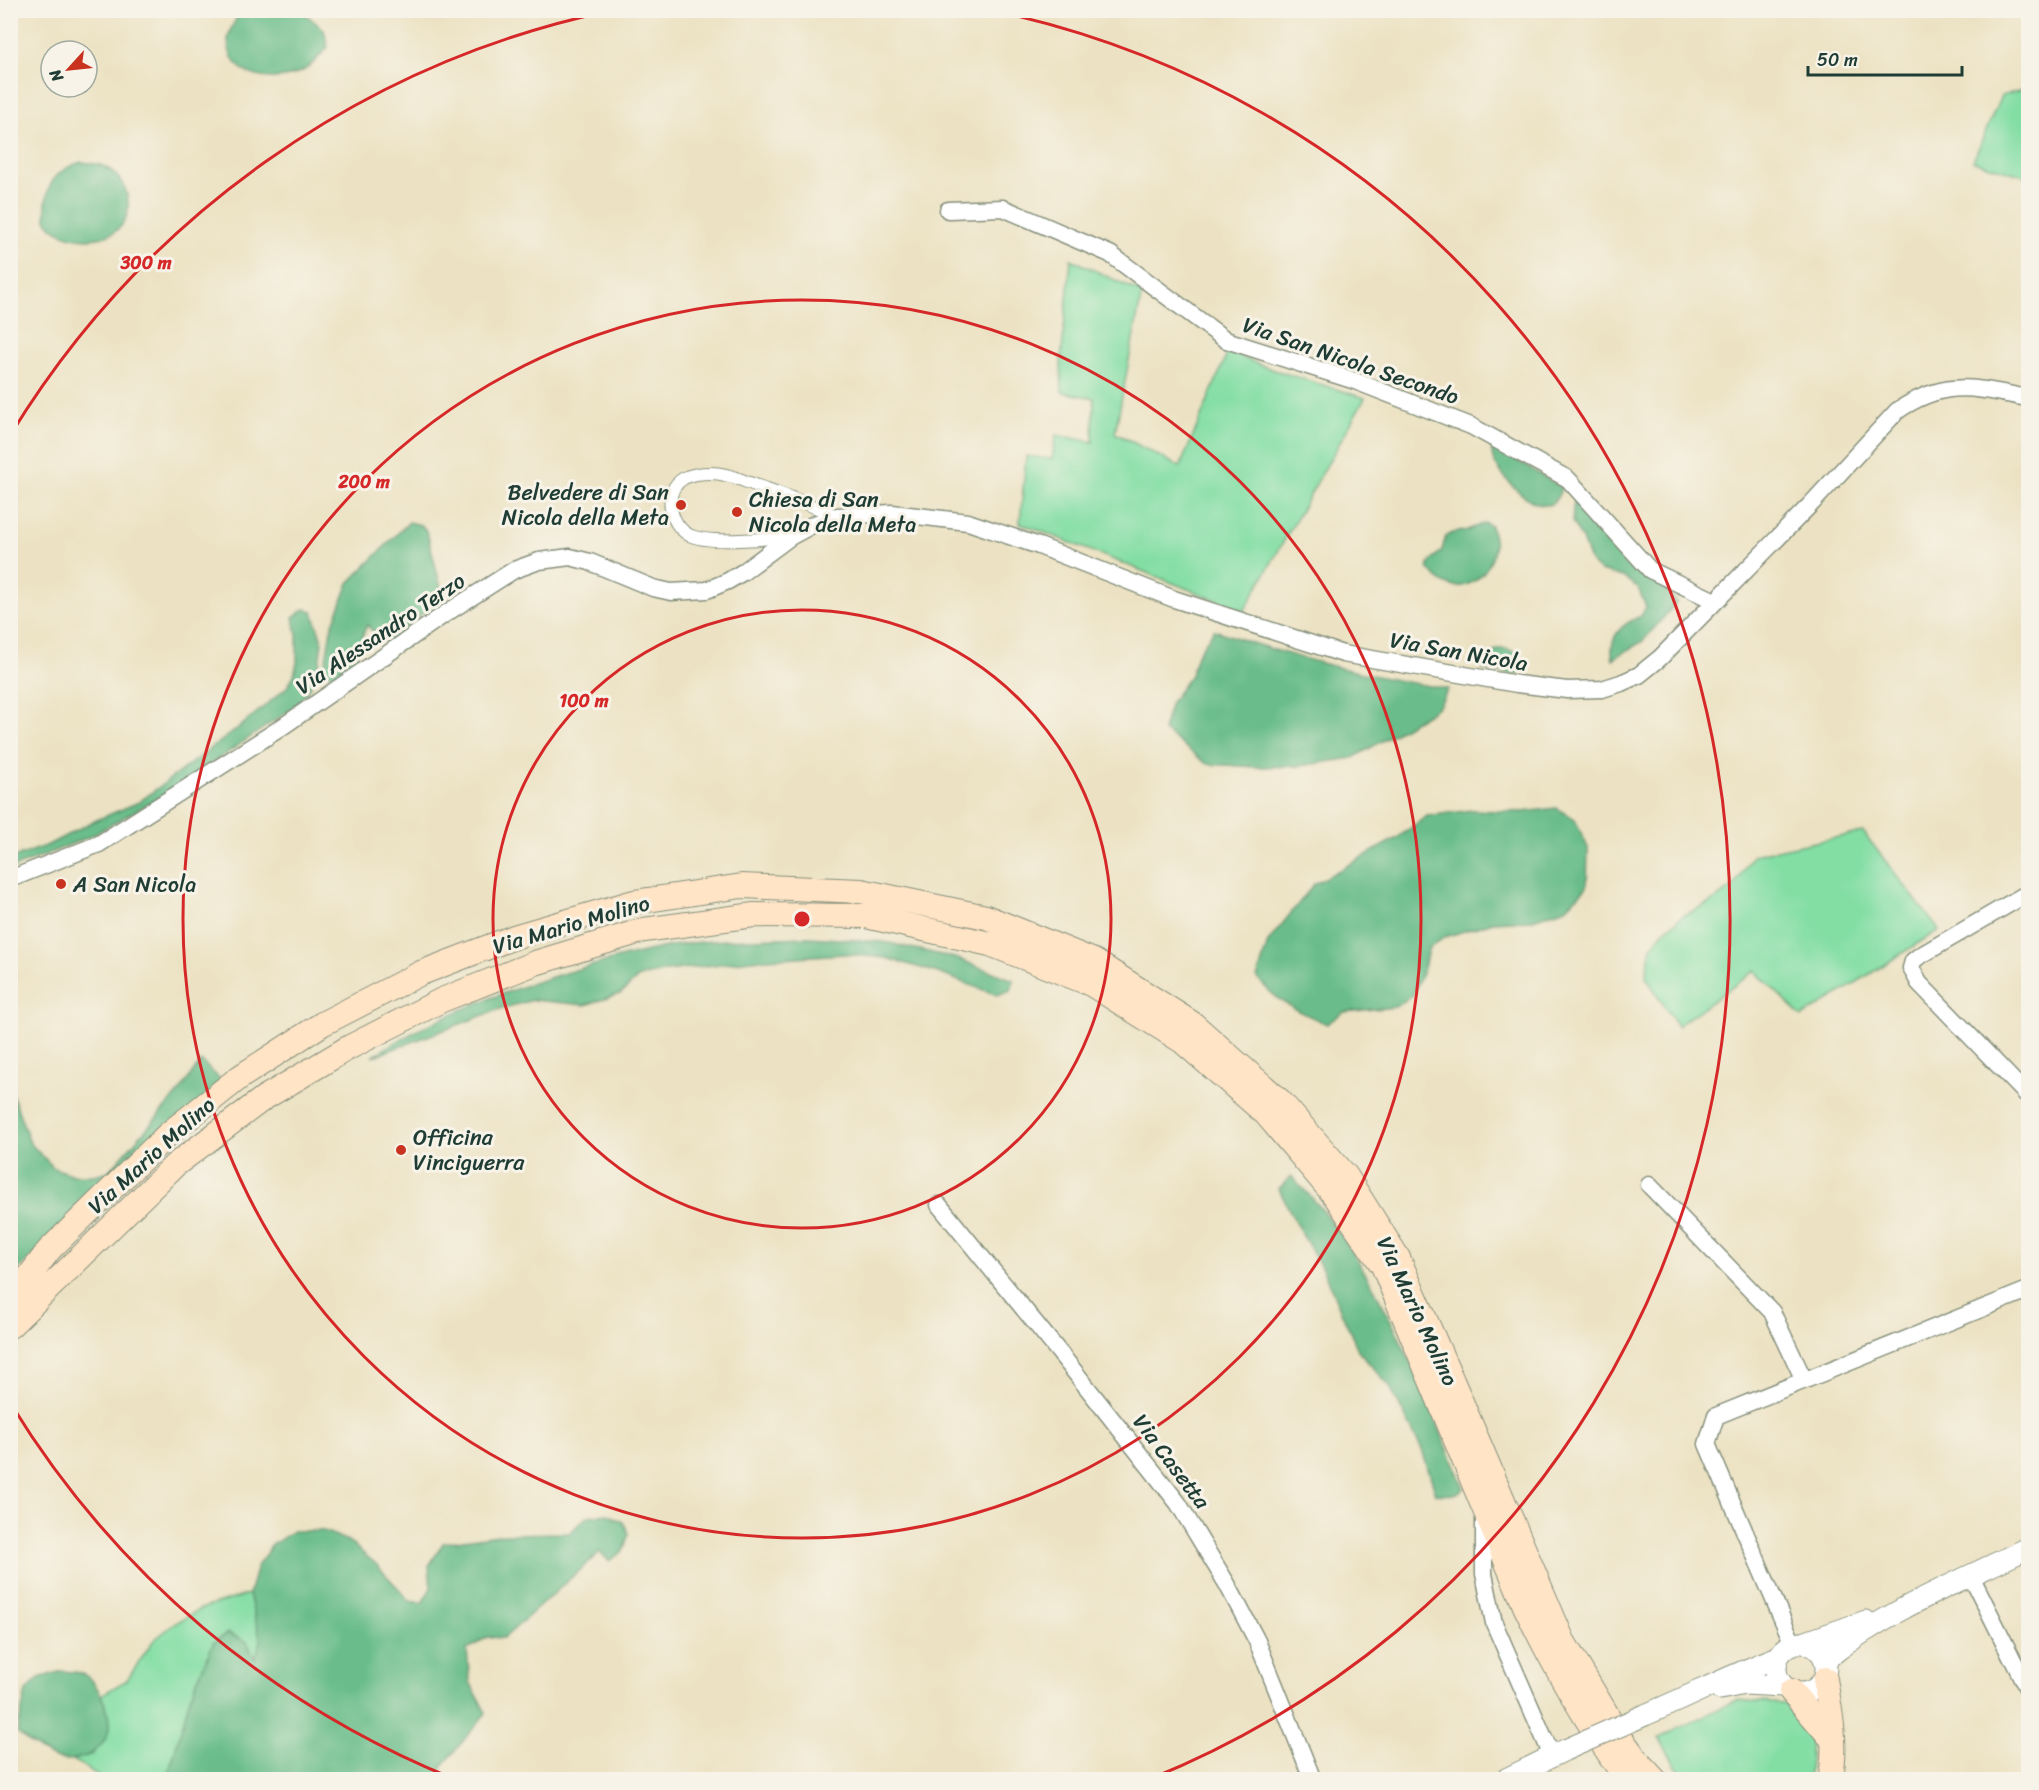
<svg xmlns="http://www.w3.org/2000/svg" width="2039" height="1790" font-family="Sriracha,sans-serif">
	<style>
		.green { fill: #83dea4; stroke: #518e6c; stroke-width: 1.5 }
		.forest { fill: #6abd8a; stroke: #447d5f; stroke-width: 1.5 }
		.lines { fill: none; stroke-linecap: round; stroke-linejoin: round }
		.pedestrian-casing { stroke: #86907c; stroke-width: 14 }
		.minor-casing { stroke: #86907c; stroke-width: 19 }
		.tertiary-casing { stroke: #86907c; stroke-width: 23 }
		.secondary-casing { stroke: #86907c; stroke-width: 26 }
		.pedestrian { stroke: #fff; stroke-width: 12 }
		.minor { stroke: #fff; stroke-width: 16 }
		.tertiary { stroke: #fff; stroke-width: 21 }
		.secondary { stroke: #ffe4c6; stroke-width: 24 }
		.tertiary-bridge-casing { stroke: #86907c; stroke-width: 23; stroke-linecap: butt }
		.tertiary-bridge { stroke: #fff; stroke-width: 21 }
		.ring { fill: none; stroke: #d62828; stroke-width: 3 }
		.poi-dot { fill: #c8321e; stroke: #f7f3e8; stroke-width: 2 }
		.labels { text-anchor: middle; stroke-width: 6; stroke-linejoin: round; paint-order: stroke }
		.street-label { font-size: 22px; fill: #1f3d34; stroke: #f7f3e8 }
		.poi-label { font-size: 22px; fill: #1f3d34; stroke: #f7f3e8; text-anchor: start }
		.centre { fill: #d62828; stroke: #f7f3e8; stroke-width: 3 }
		.ring-label { font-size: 18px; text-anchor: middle; font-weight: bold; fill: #d62828; stroke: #f7f3e8; stroke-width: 6; stroke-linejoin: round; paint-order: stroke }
	</style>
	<rect width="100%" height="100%" fill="#f7f3e8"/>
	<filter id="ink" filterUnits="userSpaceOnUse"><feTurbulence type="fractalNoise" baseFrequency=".0167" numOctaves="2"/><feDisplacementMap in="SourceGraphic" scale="12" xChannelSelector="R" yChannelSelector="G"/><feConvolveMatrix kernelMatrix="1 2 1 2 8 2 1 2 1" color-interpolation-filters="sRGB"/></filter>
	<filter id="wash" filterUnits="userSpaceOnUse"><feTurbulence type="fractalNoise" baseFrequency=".008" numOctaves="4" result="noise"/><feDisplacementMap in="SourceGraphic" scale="24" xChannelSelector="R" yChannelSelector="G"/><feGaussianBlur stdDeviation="1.35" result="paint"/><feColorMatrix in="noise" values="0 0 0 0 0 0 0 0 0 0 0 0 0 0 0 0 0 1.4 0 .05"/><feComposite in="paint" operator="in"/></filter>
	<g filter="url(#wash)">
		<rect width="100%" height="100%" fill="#ece2c3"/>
		<path class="green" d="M2028 88V177L1973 161 2001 96Z
			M1071 259 1142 293 1115 433 1180 467 1228 352 1271 369 1365 398 1244 611 1020 523 1026 456 1052 459 1056 435 1093 442 1094 398 1062 392 1061 361Z
			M1863 832 1939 930 1802 1017 1755 971 1677 1026 1646 977 1651 947 1663 932 1683 916 1713 901 1734 886 1753 855Z
			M249 1594 261 1641 255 1660 247 1642 229 1633 214 1642 191 1695 167 1779H104L73 1760 93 1754 109 1715 101 1695 127 1680 153 1641 174 1624 200 1609Z
			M1737 1700 1785 1704 1811 1738 1809 1774 1805 1779H1684L1659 1738Z"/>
		<path class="forest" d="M241 11H302L324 30 328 47C320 55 311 68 300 72 272 85 229 78 228 40 228 31 236 19 241 11Z
			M81 162C87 163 94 163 100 165 123 172 138 205 121 226 107 243 73 242 56 230 52 228 49 223 46 220 44 190 50 172 81 162Z
			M1491 445 1561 487C1552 533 1502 480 1493 459 1492 455 1492 449 1491 445Z
			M1574 500 1677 602 1643 641 1613 659C1608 637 1621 624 1641 616L1646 607 1638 588 1623 577 1600 571 1590 562 1582 539 1572 522Z
			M409 522 421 525 427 532 443 596 388 642 381 640 367 625C357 645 357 685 324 672L331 629 349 583Z
			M1485 523 1491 526C1493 534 1496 542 1494 550 1491 571 1468 594 1446 584 1438 581 1433 574 1428 568L1430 562 1442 550 1446 536 1453 533 1465 531Z
			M305 609 313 612 322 641 318 676 296 706 174 789 91 836 11 869V859L48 845 94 821 139 802 241 726 287 687 294 675 297 663V635L293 617Z
			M1214 630C1289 657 1369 677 1448 689L1439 706 1429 713 1353 758 1299 766 1258 767 1207 764 1163 730 1171 702 1191 675 1197 655Z
			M1499 649C1520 648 1520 658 1519 675L1483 670 1493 652Z
			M1557 808 1575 820 1588 848 1587 887 1566 908 1530 920 1493 922 1445 937 1428 949 1424 968 1413 995 1395 1007 1344 1012 1327 1024C1297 1010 1280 1005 1257 978L1268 942 1314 884 1397 838 1427 816 1472 810 1523 812Z
			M808 937 884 942 955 958 1014 980 1011 990 997 995 935 972 886 958 844 954 751 960 667 971 639 977 620 994 585 1005 533 1000 500 1009 372 1057C435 1015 510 989 582 968 615 959 650 949 684 944 725 938 767 939 808 937Z
			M201 1061 223 1082 11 1276 10 1088 30 1143 54 1168 73 1175H94L109 1171 180 1091Z
			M1291 1176C1304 1190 1319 1204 1330 1220 1390 1300 1425 1397 1464 1488 1455 1496 1448 1495 1436 1494L1422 1450 1389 1385 1359 1352 1322 1268 1296 1224 1279 1189Z
			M608 1514 623 1522 629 1533 623 1551 609 1561 600 1552 504 1638 487 1637 467 1650 470 1682 486 1713 441 1768 440 1779H167L191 1695 214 1642 228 1633 247 1642 255 1659 261 1641 249 1594 257 1566 272 1545 293 1531H324L348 1541 375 1563 410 1601 422 1603 431 1588 429 1566 443 1543 505 1534 569 1533 588 1516Z
			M62 1671C71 1672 81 1671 88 1677 101 1688 114 1721 107 1736 98 1756 71 1765 52 1757 39 1751 28 1741 17 1733L26 1691 39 1678Z"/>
	</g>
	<g filter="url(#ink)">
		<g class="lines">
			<defs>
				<path id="pedestrian" d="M790 537C764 538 711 545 689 535 669 524 662 491 684 478 692 474 702 473 711 473 726 473 741 480 755 485 783 494 810 505 837 516"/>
				<path id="minor" d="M948 210 1003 208 1110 254 1226 340 1355 381 1471 426 1568 479 1650 570 1715 601
					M10 879 99 844 279 729 445 614 514 570 539 561 570 557 590 562 653 588 671 592 707 590 728 581 743 572 790 537 814 524 837 516 892 513 968 522 1039 546 1174 599 1343 654 1517 684 1567 690 1602 689 1621 683 1639 675 1660 658 1812 503 1897 411C1946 378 1974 388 2028 398
					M2028 893 1918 957 1913 961 1911 968 1919 983 2028 1096
					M1649 1185 1772 1312 1804 1380
					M939 1205 1063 1357 1178 1503 1227 1584 1257 1641 1313 1780
					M1484 1517V1574L1494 1623 1552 1756
					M1971 1576 2028 1690
					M1793 1644 1707 1444 1716 1416 2028 1290"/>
				<path id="tertiary" d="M1776 1668a25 25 0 1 1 50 0a25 25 0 1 1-50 0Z
					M1803 1643 1866 1621
					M1825 1660C1886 1610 1959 1582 2028 1548
					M1720 1689 1745 1684 1783 1686
					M1645 1715C1690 1696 1733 1674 1778 1657
					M1504 1780 1565 1750"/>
				<path id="secondary" d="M10 1302 49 1250 167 1135 240 1077 322 1024 421 973 517 936 634 902 742 886 861 891 986 917 1094 961 1193 1024 1280 1101 1346 1176 1398 1258 1448 1371 1563 1641 1620 1737 1639 1763 1655 1780
					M10 1326 175 1165 264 1098 348 1048 442 1000 535 963 644 930 754 915 866 916 990 944 1091 984 1182 1041 1266 1114 1335 1196 1383 1266 1525 1606C1554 1668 1588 1724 1627 1780
					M1825 1679C1830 1711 1838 1747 1830 1780
					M1791 1691 1832 1739"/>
			</defs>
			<use href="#pedestrian" class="pedestrian-casing"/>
			<use href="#minor" class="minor-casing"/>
			<use href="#tertiary" class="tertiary-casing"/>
			<use href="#secondary" class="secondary-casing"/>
			<use href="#pedestrian" class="pedestrian"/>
			<use href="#minor" class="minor"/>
			<use href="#tertiary" class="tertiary"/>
			<use href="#secondary" class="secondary"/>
			<defs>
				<path id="tertiary-bridge" d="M1565 1750 1645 1715"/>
			</defs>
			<use href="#tertiary-bridge" class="tertiary-bridge-casing"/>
			<use href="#tertiary-bridge" class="tertiary-bridge"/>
		</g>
	</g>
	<g class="ring">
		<circle cx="802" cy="919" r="309"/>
		<circle cx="802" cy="919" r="619"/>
		<path d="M454 1779A928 928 0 0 1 11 1404M11 434A928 928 0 0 1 609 11M995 11A928 928 0 0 1 1150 1779"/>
	</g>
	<g class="poi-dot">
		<circle cx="681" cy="505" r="6"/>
		<circle cx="737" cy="512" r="6"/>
		<circle cx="61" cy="884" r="6"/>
		<circle cx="401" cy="1150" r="6"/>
	</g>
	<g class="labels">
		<g class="street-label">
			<text transform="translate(1351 360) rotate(19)" y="8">Via San Nicola Secondo</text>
			<text transform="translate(380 633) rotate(-34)" y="8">Via Alessandro Terzo</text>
			<text transform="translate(1459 651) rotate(10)" y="8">Via San Nicola</text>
			<text transform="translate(571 924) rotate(-16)" y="8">Via Mario Molino</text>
			<text transform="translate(151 1155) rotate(-42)" y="8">Via Mario Molino</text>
			<text transform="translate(1418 1311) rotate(65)" y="8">Via Mario Molino</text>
			<text transform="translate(1172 1461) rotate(53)" y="8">Via Casetta</text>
		</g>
		<g class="poi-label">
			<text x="669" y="500" text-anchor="end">Belvedere di San<tspan x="669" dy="25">Nicola della Meta</tspan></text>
			<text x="749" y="507">Chiesa di San<tspan x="749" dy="25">Nicola della Meta</tspan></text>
			<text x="73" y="892">A San Nicola</text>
			<text x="413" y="1145">Officina<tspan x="413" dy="25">Vinciguerra</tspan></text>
		</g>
	</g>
	<circle cx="802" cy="919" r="9" class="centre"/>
	<g class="ring-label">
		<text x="146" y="269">300 m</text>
		<text x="364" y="488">200 m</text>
		<text x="584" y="707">100 m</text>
	</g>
	<rect width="2039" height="1790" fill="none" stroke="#f7f3e8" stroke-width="36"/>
	<g transform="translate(69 69) rotate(243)"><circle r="28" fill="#f7f3e8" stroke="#a1aaa0" stroke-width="1.5"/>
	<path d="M0-4.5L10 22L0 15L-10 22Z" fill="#c8321e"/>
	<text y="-9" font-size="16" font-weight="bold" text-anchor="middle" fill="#1f3d34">N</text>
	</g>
	<path d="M1808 66v9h154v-9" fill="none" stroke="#1f3d34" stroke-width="3"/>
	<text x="1817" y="66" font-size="18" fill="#1f3d34" stroke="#f7f3e8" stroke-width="4.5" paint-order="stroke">50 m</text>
</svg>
